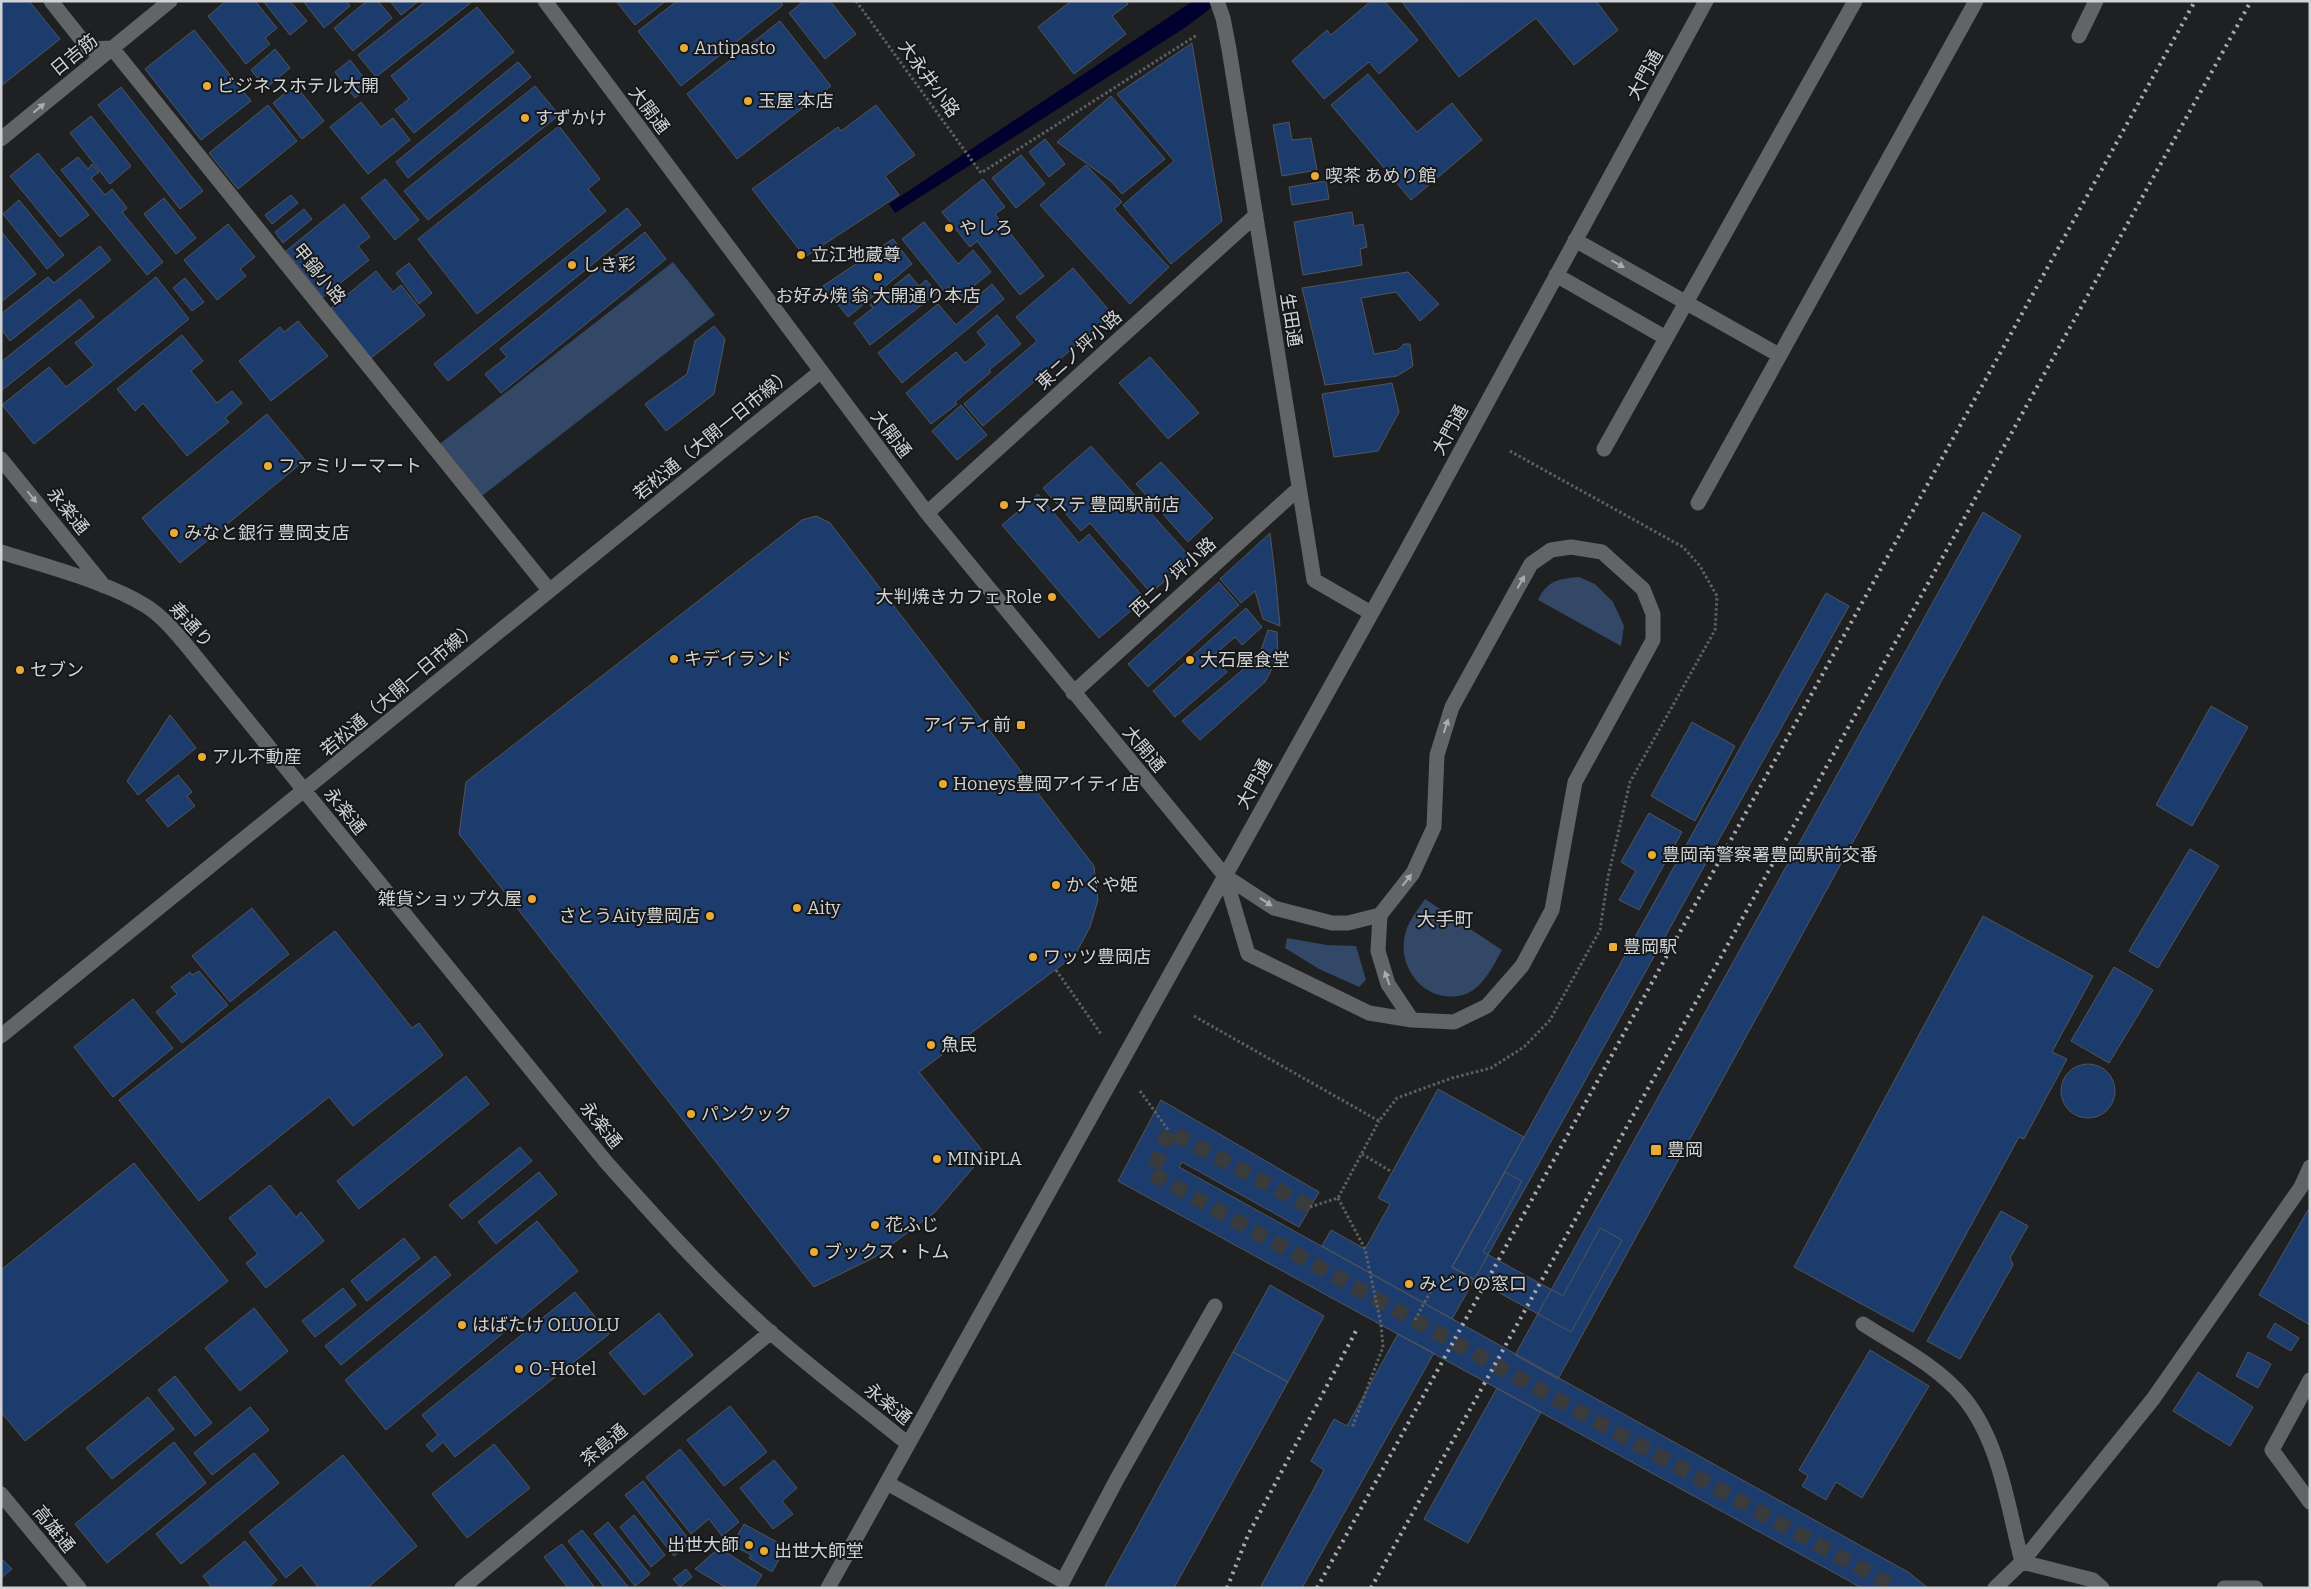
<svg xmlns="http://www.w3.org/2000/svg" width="2311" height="1589" font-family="Bitter,'Noto Sans JP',serif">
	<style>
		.green { fill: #334766 }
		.water { fill: #00012e }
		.building { fill: #1c3c6e; stroke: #535557 }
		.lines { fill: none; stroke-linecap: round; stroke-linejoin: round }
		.minor-tunnel { stroke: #393b3d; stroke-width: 15; stroke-dasharray: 15 8; stroke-linecap: butt }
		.path { stroke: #5d5f61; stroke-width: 3; stroke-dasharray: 2.5 2.5; stroke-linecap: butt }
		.minor { stroke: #626466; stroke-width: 15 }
		.rail { stroke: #a9aaac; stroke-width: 4; stroke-dasharray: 2.5 5; stroke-linecap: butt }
		.oneway { fill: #aaacae }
		.poi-dot { fill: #e9ab38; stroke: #151719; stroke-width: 2 }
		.labels { text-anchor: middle; stroke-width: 4; stroke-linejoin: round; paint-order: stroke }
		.poi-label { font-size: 18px; fill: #d1d2d4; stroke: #151719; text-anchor: start }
		.street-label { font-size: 18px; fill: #d1d2d4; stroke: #151719 }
		.neighbourhood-label { font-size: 19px; fill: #d0d2d5; stroke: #151719 }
	</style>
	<rect width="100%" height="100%" fill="#1e2022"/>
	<path class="green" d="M673 262 715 315 478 499 437 446Z
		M1579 577 1595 584 1613 602 1624 626 1621 646 1538 600C1548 580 1558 579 1579 577Z
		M1425 899 1502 950C1493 966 1483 989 1463 995 1424 1005 1393 965 1407 928 1411 918 1419 908 1425 899Z
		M1287 938 1327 945 1356 946 1366 980 1359 987 1319 969 1285 948Z"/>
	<path class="water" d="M1193 1H1220L1186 27 895 213 889 204Z"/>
	<path class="building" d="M1 1H29L60 39 1 86Z
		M226 1H255L277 28 265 38 270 44 246 64 208 16Z
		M263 1H290L307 21 290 35Z
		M303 1H346L350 6 324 28Z
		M367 1H378L392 18 353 51 334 28Z
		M390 1H419L401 15Z
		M426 1H473L376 77 358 55Z
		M616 1H666L635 25Z
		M677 1H780L783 5 681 86 638 31Z
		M804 1H830L856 34 825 59 789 13Z
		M1071 1H1126L1128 4 1112 16 1126 34 1074 74 1038 27Z
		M1371 1H1384L1418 40 1379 74 1369 62 1324 99 1292 61 1327 30 1331 35Z
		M1596 1 1618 30 1574 65 1536 18 1459 77 1402 2Z
		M477 7 514 52 414 133 395 110 409 99 391 76Z
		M780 21 831 86 737 159 687 94Z
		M194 30 251 101 201 140 145 69Z
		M1192 43 1222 221 1171 264 1123 205 1174 161 1117 94Z
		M275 49 290 68 266 88 251 70Z
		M350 60 370 86 355 98 335 72Z
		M518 62 531 77 408 178 396 162Z
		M1368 74 1417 132 1452 103 1482 140 1411 200 1331 105Z
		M295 85 324 121 302 139 273 103Z
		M535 86 559 115 428 220 404 191Z
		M121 87 203 191 180 209 98 105Z
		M1111 96 1165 159 1122 194 1112 182 1057 142Z
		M361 102 381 127 393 118 410 140 368 174 330 127Z
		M268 105 297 141 238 189 209 153Z
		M876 105 915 155 885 176 899 195 805 257 752 189 838 127 841 131Z
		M91 116 131 166 110 184 70 133Z
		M1289 122 1292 140 1311 138 1317 170 1282 176 1273 125Z
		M559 126 600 179 588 189 606 211 477 314 418 239Z
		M1045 139 1065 164 1049 177 1029 152Z
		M38 153 89 215 60 237 10 176Z
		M1021 155 1045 184 1016 208 992 178Z
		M78 157 88 169 92 164 99 172 91 178 105 195 112 189 127 208 122 212 163 262 147 275 61 170Z
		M1086 165 1122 202 1114 209 1169 267 1130 304 1040 205Z
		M385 179 419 220 395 240 361 198Z
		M983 179 1005 207 995 214 1044 276 1020 295 977 241 970 247 942 212Z
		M1326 181 1329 199 1292 205 1289 187Z
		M291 195 298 203 272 224 265 215Z
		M164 198 196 238 176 254 144 214Z
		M19 200 64 255 47 269 3 214Z
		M344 204 370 237 358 246 369 260 323 297 286 251Z
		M627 208 641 225 448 381 434 364Z
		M304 209 312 219 283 243 275 232Z
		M1352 212 1354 226 1363 224 1367 247 1360 249 1362 265 1303 275 1294 222Z
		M924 222 958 264 973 250 991 272 959 298 949 286 944 291 902 239Z
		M228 224 255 257 240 269 246 276 217 300 184 260Z
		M1 231 36 274 1 302Z
		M645 232 666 259 501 393 485 374 507 357 500 349Z
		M893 239 912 264 848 317 823 286Z
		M100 246 111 260 10 341 1 329V314L48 277 54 283Z
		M409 263 432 293 419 304 396 273Z
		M1073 268 1112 314 983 426 964 404 1037 341 1016 317Z
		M376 271 393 292 401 285 425 315 371 358 331 308Z
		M1408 272 1439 304 1420 321 1396 292 1361 298 1374 354 1398 350 1404 344H1410L1413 366 1397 376 1325 385 1302 288Z
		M909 274 919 286 926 280 937 293 870 345 854 323 873 308 870 305Z
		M156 277 189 319 34 444 2 405 49 367 66 387 94 365 75 343Z
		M185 278 204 302 192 311 173 288Z
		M992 284 1004 299 902 383 878 353 938 304 956 325 978 306 973 300Z
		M80 299 94 317 1 391V362Z
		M997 315 1021 344 989 370 991 372 955 402 957 404 931 424 906 393 956 352 965 363 987 345 977 332Z
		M298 321 328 356 271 401 239 361 280 327 284 332Z
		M714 326 725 339 714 394 666 431 645 404 687 374 695 341Z
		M182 335 203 361 191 371 217 403 232 391 242 403 225 418 229 422 187 456 143 403 135 411 117 389Z
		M1150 357 1199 413 1168 439 1119 383Z
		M1392 383 1399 412 1378 451 1334 457 1322 394Z
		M961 405 987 435 957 460 932 431Z
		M267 414 305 460 180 563 142 518Z
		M1091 446 1191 558 1151 593 1090 523 1081 531 1043 488Z
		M1161 462 1213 518 1188 542 1136 484Z
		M1038 494 1079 543 1089 534 1145 599 1099 638 1002 525Z
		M1983 512 2021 536 1558 1379 1515 1355Z
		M816 516 830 523 1094 866 1098 900 1090 927 1075 955 919 1072 985 1154 935 1212 875 1257 814 1287 459 834 466 782 802 520Z
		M1270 533 1276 583 1280 626 1263 619 1255 591 1241 603 1220 579Z
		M1219 582 1239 605 1148 687 1128 664Z
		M1826 593 1849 606 1474 1280 1452 1267Z
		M1246 608 1262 627 1242 645 1235 637 1213 656 1227 672 1175 717 1153 691Z
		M1268 630 1277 632 1278 657 1265 682 1200 740 1182 721 1259 656Z
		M2211 706 2248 727 2192 826 2156 805Z
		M170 715 196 748 138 795 127 781Z
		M1692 722 1735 746 1695 821 1651 796Z
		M178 775 192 792 187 796 195 806 168 827 146 800Z
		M1649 813 1682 832 1639 910 1619 900 1636 871 1621 862Z
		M2190 849 2219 866 2158 968 2129 951Z
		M252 908 289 954 230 1002 192 956Z
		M1983 916 2093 976 2052 1052 2067 1059 2024 1139 2019 1137 1913 1332 1794 1267Z
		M335 931 412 1028 419 1023 443 1055 353 1126 329 1097 199 1201 119 1100Z
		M2114 967 2153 990 2109 1063 2071 1041Z
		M199 971 228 1005 182 1043 156 1012 177 994 171 987 190 972 192 975Z
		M133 999 173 1048 113 1097 74 1047Z
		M2061 1091a27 27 0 1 1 54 0a27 27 0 1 1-54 0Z
		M466 1076 489 1104 359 1209 337 1181Z
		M1438 1089 1524 1137 1452 1267 1474 1280 1452 1319 1322 1246 1331 1230 1365 1249 1390 1204 1378 1198Z
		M1161 1100 1319 1192 1299 1227 1182 1162 1179 1167 1908 1572 1928 1588H1862L1118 1181Z
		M520 1147 532 1161 462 1219 449 1205Z
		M134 1163 228 1281 25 1441 1 1412V1270Z
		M539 1172 557 1194 496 1244 478 1222Z
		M1505 1172 1522 1181 1483 1252 1563 1296 1600 1228 1622 1240 1571 1332 1452 1267Z
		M270 1185 296 1217 301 1212 324 1241 266 1288 246 1263 258 1254 229 1218Z
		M2308 1210 2310 1211V1325L2259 1295Z
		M2001 1211 2028 1226 2010 1258 2013 1265 1960 1359 1927 1341Z
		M537 1221 578 1271 386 1430 345 1380Z
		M404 1238 420 1258 367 1301 351 1281Z
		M435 1256 451 1275 341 1365 325 1346Z
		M1270 1285 1324 1316 1288 1382 1233 1352Z
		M343 1288 356 1305 315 1337 302 1321Z
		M575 1292 609 1334 455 1457 443 1442 432 1452 426 1445 438 1435 422 1415Z
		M254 1308 288 1351 240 1391 205 1348Z
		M659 1313 693 1355 644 1395 609 1353Z
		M2275 1323 2299 1338 2291 1351 2267 1337Z
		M1398 1334 1434 1353 1302 1588H1260L1324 1470 1311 1461 1334 1419 1347 1426Z
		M1870 1350 1929 1386 1862 1498 1836 1482 1826 1500 1802 1486 1808 1476 1799 1470Z
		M1233 1352 1288 1382 1174 1588H1104Z
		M2248 1352 2271 1364 2258 1388 2236 1376Z
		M2198 1372 2253 1407 2230 1446 2173 1411Z
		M175 1376 212 1423 195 1436 158 1390Z
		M1497 1388 1541 1412 1468 1543 1424 1519Z
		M148 1397 174 1429 112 1479 86 1448Z
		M730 1406 767 1452 724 1486 687 1440Z
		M250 1407 269 1430 212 1475 194 1453Z
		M174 1442 206 1483 107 1563 75 1524Z
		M494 1444 530 1488 467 1538 432 1494Z
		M680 1449 739 1522 722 1536 709 1519 691 1534 646 1477Z
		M254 1453 279 1483 181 1564 156 1534Z
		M343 1455 417 1546 367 1588H319L301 1565 286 1578 249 1532Z
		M774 1460 797 1488 782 1501 793 1514 773 1529 740 1488Z
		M643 1481 691 1542 674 1556 625 1495Z
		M634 1515 665 1555 651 1567 620 1527Z
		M608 1522 650 1574 635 1586 594 1534Z
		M744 1524 786 1547 772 1572 749 1558 751 1555 732 1545Z
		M582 1530 629 1588H605L568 1541Z
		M245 1541 277 1580 268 1588H212L203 1576Z
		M562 1544 595 1588H568L544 1557Z
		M719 1548 762 1575 754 1588H727L695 1569Z
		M1 1558 12 1569 1 1578Z
		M686 1569 692 1577 680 1587 673 1579Z"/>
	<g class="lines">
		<path class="minor-tunnel" d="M1310 1207 1169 1131 1152 1174 1896 1588"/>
		<path class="path" d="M856 1 981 173 1197 35
			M1056 970 1101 1034
			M1194 1016 1379 1121 1397 1098 1452 1078 1491 1068 1524 1047 1550 1020 1600 930 1608 877 1630 782 1715 630 1717 596 1700 566 1683 547 1508 450
			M1140 1091 1169 1131
			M1362 1154 1392 1172
			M1338 1198 1365 1249 1381 1324 1383 1347 1352 1428
			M1310 1207 1338 1198 1379 1121
			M1415 1320 1434 1285"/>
		<path class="minor" d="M51 1 89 49 112 48 549 590
			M545 1 927 513 1225 876 1274 908 1332 923H1348L1380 915 1413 873 1434 827 1437 755 1452 707 1531 564 1551 550 1571 547 1602 552 1643 589 1653 614V640L1575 782 1552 910 1522 966 1487 1006 1454 1022 1412 1020 1369 1013 1248 954 1225 876
			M1217 1 1223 18 1229 49 1314 580 1371 613
			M2079 36 2096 1
			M1 139 170 1
			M1575 240 1779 355
			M1556 275 1666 338
			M1604 449 1855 1
			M1 459 104 586
			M1698 503 1976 1
			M927 513 1256 215
			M1 552C45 566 108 582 146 606 162 616 175 632 187 646L606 1162C656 1218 706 1274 761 1324 808 1366 859 1404 908 1444
			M1073 693 1298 489
			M1380 915 1378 951 1388 984 1412 1020
			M1 1036C275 815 546 592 820 372
			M1863 1324C1897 1346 1938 1366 1964 1398 2000 1442 2008 1508 2022 1562L2093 1580 2102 1588
			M2310 1380 2272 1450 2310 1502
			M887 1483 1063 1581 1117 1479 1215 1306
			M1 1494 79 1588
			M462 1588 771 1332
			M828 1588 1404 555 1706 1
			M1995 1588 2022 1562 2153 1399 2301 1187 2310 1167
			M2224 1588H2256"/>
		<path class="rail" d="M1227 1588 1248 1535 1357 1329
			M1317 1588 2195 1
			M1371 1588 2251 1"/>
	</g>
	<defs><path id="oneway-solid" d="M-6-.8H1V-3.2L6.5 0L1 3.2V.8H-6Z" transform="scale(1.25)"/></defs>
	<g class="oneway">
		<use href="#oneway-solid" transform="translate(39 108) rotate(-40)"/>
		<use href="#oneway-solid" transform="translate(1618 264) rotate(29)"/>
		<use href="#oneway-solid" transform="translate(32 497) rotate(51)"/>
		<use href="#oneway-solid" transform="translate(1521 582) rotate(-61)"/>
		<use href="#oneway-solid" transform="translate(1446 726) rotate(-72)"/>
		<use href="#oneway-solid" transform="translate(1407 880) rotate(-52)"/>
		<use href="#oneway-solid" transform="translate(1266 902) rotate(33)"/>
		<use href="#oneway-solid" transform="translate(1387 978) rotate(-110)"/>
	</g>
	<g class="poi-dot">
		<circle cx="684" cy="48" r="5"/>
		<circle cx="207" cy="86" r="5"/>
		<circle cx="748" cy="101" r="5"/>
		<circle cx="525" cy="118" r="5"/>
		<circle cx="1315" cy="176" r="5"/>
		<circle cx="949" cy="228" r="5"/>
		<circle cx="801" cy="255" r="5"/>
		<circle cx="572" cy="265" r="5"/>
		<circle cx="878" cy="277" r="5"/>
		<circle cx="268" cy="466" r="5"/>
		<circle cx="1004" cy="505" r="5"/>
		<circle cx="174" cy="533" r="5"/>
		<circle cx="1052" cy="597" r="5"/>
		<circle cx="674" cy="659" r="5"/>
		<circle cx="1190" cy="660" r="5"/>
		<circle cx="20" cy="670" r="5"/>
		<rect x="1016" y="720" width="10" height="10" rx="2.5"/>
		<circle cx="202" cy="757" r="5"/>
		<circle cx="943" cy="784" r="5"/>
		<circle cx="1652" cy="855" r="5"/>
		<circle cx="1056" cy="885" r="5"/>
		<circle cx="532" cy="899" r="5"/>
		<circle cx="797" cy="908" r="5"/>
		<circle cx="710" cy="916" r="5"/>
		<rect x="1608" y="942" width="10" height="10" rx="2.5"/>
		<circle cx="1033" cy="957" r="5"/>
		<circle cx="931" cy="1045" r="5"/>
		<circle cx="691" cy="1114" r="5"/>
		<rect x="1650" y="1144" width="12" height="12" rx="2.5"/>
		<circle cx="937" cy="1159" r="5"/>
		<circle cx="875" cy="1225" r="5"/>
		<circle cx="814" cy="1252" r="5"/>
		<circle cx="1409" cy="1284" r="5"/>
		<circle cx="462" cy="1325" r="5"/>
		<circle cx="519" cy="1369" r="5"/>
		<circle cx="749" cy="1545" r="5"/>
		<circle cx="764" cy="1551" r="5"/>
	</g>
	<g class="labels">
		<g class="poi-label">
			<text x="694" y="54">Antipasto</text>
			<text x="217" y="92">ビジネスホテル大開</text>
			<text x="758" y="107">玉屋 本店</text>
			<text x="535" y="124">すずかけ</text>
			<text x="1325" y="182">喫茶 あめり館</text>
			<text x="959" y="234">やしろ</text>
			<text x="811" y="261">立江地蔵尊</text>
			<text x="582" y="271">しき彩</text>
			<text x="878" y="302" text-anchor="middle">お好み焼 翁 大開通り本店</text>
			<text x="278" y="472">ファミリーマート</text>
			<text x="1014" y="511">ナマステ 豊岡駅前店</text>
			<text x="184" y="539">みなと銀行 豊岡支店</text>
			<text x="1042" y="603" text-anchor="end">大判焼きカフェ Role</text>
			<text x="684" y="665">キデイランド</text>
			<text x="1200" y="666">大石屋食堂</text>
			<text x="30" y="676">セブン</text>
			<text x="1011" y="731" text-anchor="end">アイティ前</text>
			<text x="212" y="763">アル不動産</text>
			<text x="953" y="790">Honeys豊岡アイティ店</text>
			<text x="1662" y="861">豊岡南警察署豊岡駅前交番</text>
			<text x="1066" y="891">かぐや姫</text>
			<text x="522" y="905" text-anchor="end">雑貨ショップ久屋</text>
			<text x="807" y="914">Aity</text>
			<text x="700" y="922" text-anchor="end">さとうAity豊岡店</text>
			<text x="1623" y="953">豊岡駅</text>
			<text x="1043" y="963">ワッツ豊岡店</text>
			<text x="941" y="1051">魚民</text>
			<text x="701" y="1120">パンクック</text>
			<text x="1667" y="1156">豊岡</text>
			<text x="947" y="1165">MINiPLA</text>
			<text x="885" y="1231">花ふじ</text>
			<text x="824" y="1258">ブックス・トム</text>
			<text x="1419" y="1290">みどりの窓口</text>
			<text x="472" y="1331">はばたけ OLUOLU</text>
			<text x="529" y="1375">O-Hotel</text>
			<text x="739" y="1551" text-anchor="end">出世大師</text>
			<text x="774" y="1557">出世大師堂</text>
		</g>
		<g class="street-label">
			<text transform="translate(74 55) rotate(-39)" y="6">日吉筋</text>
			<text transform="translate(1645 75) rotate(-61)" y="6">大門通</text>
			<text transform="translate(929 79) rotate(54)" y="6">大永井小路</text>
			<text transform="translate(649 110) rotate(53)" y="6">大開通</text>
			<text transform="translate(319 274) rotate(51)" y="6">甲鍋小路</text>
			<text transform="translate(1291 320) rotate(81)" y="6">生田通</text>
			<text transform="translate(1079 350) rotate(-42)" y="6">東ニノ坪小路</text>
			<text transform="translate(1450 430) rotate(-61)" y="6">大門通</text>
			<text transform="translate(713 434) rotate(-39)" y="6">若松通（大開一日市線）</text>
			<text transform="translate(891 434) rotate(53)" y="6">大開通</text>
			<text transform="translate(68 511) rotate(51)" y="6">永楽通</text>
			<text transform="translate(1173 577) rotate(-42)" y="6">西ニノ坪小路</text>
			<text transform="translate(191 625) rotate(47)" y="6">寿通り</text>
			<text transform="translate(399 689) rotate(-40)" y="6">若松通（大開一日市線）</text>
			<text transform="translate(1144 749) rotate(50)" y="6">大開通</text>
			<text transform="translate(1254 784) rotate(-61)" y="6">大門通</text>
			<text transform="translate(345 811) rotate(51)" y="6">永楽通</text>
			<text transform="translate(601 1125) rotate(51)" y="6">永楽通</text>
			<text transform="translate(888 1404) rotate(39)" y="6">永楽通</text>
			<text transform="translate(604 1445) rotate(-40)" y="6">茶島通</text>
			<text transform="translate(54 1529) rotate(51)" y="6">高雄通</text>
		</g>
		<g class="neighbourhood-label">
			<text x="1445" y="926">大手町</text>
		</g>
	</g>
	<rect width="2311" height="1589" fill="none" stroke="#d1d2d4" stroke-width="5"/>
</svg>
